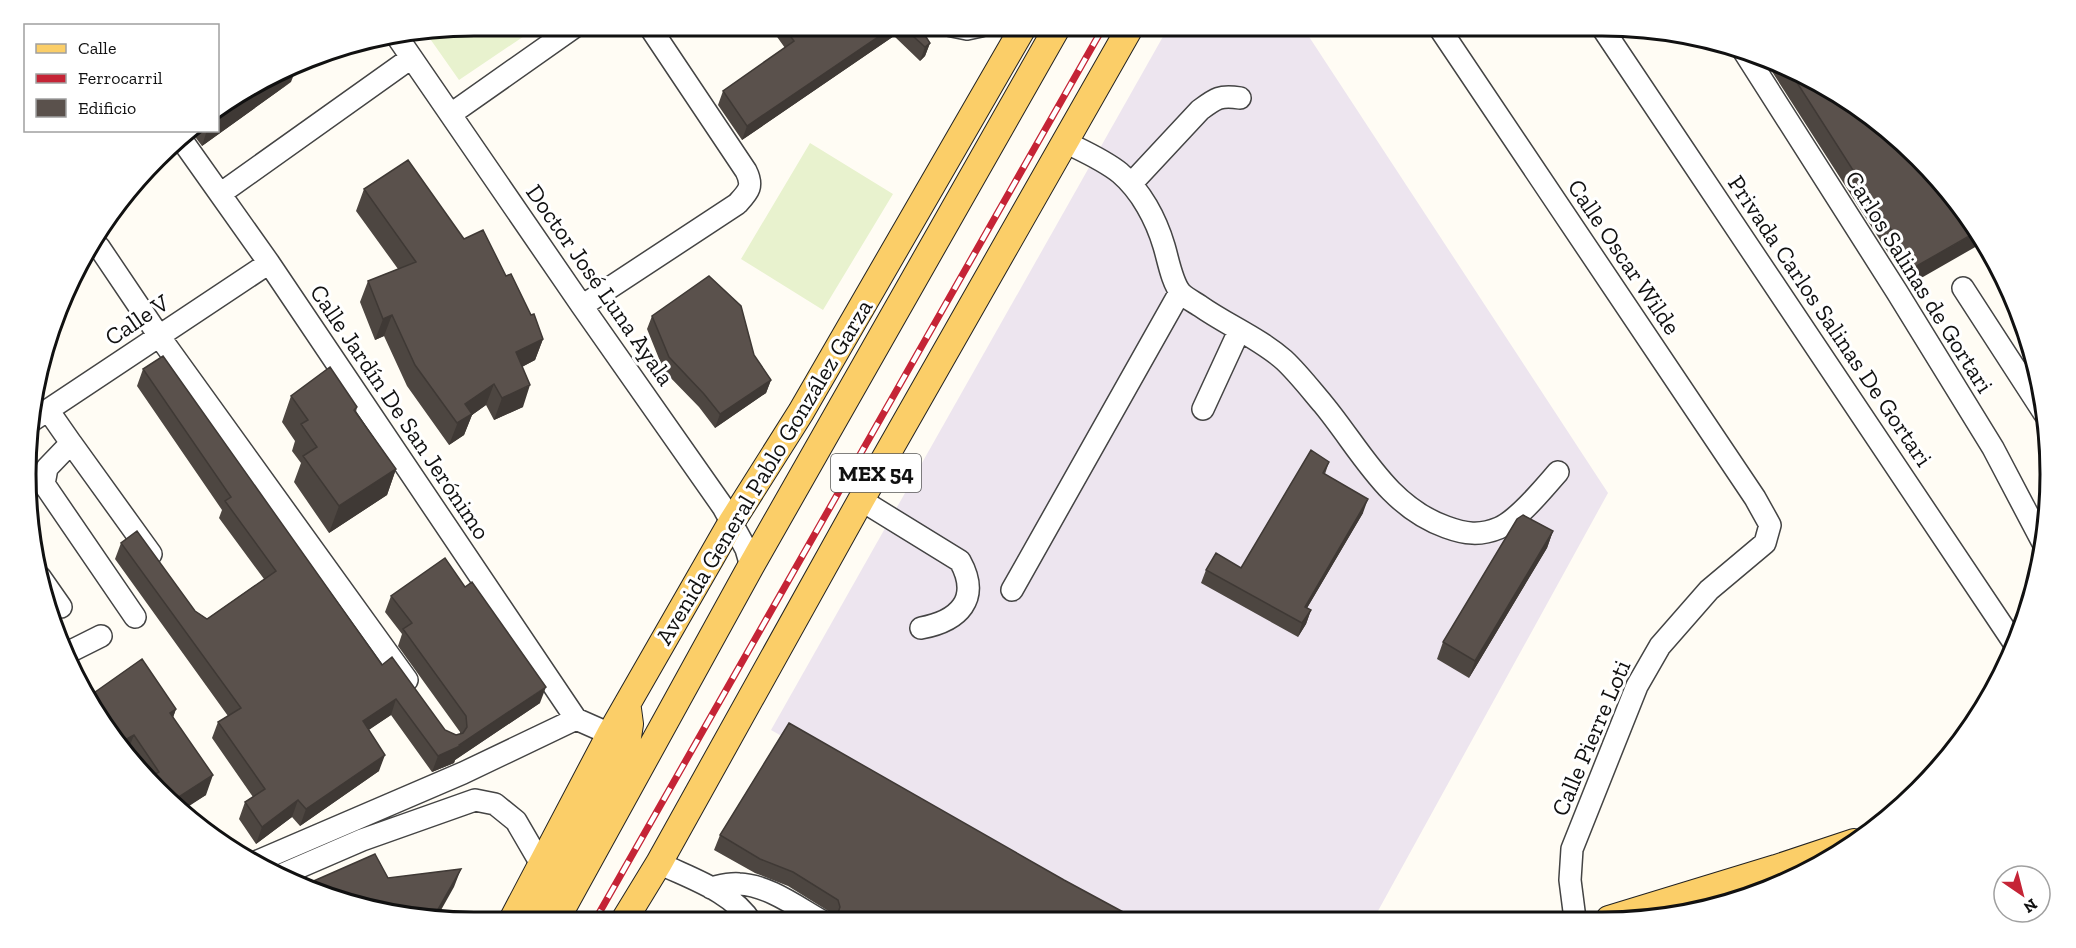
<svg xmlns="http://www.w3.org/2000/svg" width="2076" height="948" font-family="'Zilla Slab',serif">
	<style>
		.industrial { fill: #ede5ef }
		.pitch { fill: #e8f2ce }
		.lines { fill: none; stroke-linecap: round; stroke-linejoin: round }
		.minor-casing { stroke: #444; stroke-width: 24 }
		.major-casing { stroke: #222; stroke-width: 28 }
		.minor { stroke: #fff; stroke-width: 21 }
		.major { stroke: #fbce68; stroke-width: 26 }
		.rail-casing { stroke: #c52436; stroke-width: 7 }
		.rail { stroke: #fff; stroke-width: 4.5; stroke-dasharray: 14; stroke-linecap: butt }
		.wall { fill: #4d4641 }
		.shaded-wall { fill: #3f3935 }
		.building { fill: #5a514c; stroke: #3f3935; stroke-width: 1.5 }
		.labels { text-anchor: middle; stroke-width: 6; stroke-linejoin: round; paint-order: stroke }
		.shield { fill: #fff; stroke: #585858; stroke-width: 1.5 }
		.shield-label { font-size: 22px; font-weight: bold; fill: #111 }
		.street-label { font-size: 24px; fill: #111; stroke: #fff }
		.rim { fill: none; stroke: #111; stroke-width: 3 }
	</style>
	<rect width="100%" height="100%" fill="#fffcf4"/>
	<path class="industrial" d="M1169 26H1302L1608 493 1373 920H1107L771 730Z"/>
	<path class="pitch" d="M474 26H539L459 80 426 33Z
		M810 143 893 194 823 310 741 259Z"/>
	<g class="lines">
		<defs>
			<path id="minor" d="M952 26 967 29 981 26
				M1438 26 1755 498 1770 525 1765 543 1709 590 1660 646 1637 686 1572 849 1570 880 1575 919
				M1601 26 2016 646
				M398 38 582 306 723 507 746 549 751 566
				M1743 50 1897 292 1993 448 2044 545
				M451 114 576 26
				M179 136 269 263 576 719
				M1065 142C1083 151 1104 160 1120 173 1141 191 1156 219 1164 246 1168 259 1172 283 1181 293 1186 298 1194 302 1200 306 1227 325 1259 338 1284 360 1298 373 1311 390 1323 404 1361 450 1387 506 1446 527 1465 534 1480 536 1499 528 1518 520 1544 488 1558 472
				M1131 184 1200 110C1216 98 1220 95 1240 98
				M220 194 411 58
				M92 242 99 247 159 336 407 680
				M1963 288 2044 413
				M582 306 737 204C748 192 754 187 746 171L649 26
				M1203 409 1239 331
				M48 410 71 443 47 468 44 484 135 617
				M33 420 269 263
				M71 443 151 554
				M861 500 960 561C981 599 959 621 921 628
				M40 577 61 607
				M1012 590 1180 292
				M65 654 101 636
				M258 861 463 773 576 719 610 734
				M659 863C689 878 732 891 751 922
				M281 875 362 840 475 800 495 804 516 821 541 864
				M711 888C720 886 729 883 739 884 768 885 797 907 822 921"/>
			<path id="major" d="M1609 919 1776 868 1854 842
				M511 922 610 734 731 523 801 412 1024 26
				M533 922 556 867 604 788 628 737 630 724 628 709
				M555 922 751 566 1058 26
				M623 922 659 863 861 500 1131 26"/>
		</defs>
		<use href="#minor" class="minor-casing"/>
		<use href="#major" class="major-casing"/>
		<use href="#minor" class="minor"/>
		<use href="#major" class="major"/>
		<defs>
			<path id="rail" d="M594 922 1104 26"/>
		</defs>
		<use href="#rail" class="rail-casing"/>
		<use href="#rail" class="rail"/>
	</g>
	<path class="wall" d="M778 26H816L819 29 823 26H919L930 43 925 56 920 61 894 36 742 140 718 105 723 91 785 48 775 34Z
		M1762 56 1773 60 1851 101 1975 225 1909 285Z
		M291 82 202 146 190 130H218Z
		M364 189 464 239 506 276 543 339 535 360 522 367 523 407 494 420 486 405 472 415 464 435 449 445 407 386 384 336 375 340 360 302 368 281 398 269 356 211Z
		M652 316 754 355 771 380 766 393 715 428 699 407 664 371 647 329Z
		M143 369 382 665 445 730 456 735 460 734V732L398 646 402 634 385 612 391 596 540 703 455 760 454 763 432 772 391 715 368 730 379 771 300 826 292 817 256 844 239 819 245 802 253 797 212 738 218 722 228 716 115 559 121 543 195 611 207 619 264 579 219 518 222 510 137 386Z
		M291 396 357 407 356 412 396 469 387 495 329 533 294 482 301 463 292 451 295 441 282 422Z
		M1329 462 1325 474 1363 513 1307 608 1311 610 1306 624 1298 637 1201 583 1206 570 1241 568Z
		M1553 531 1547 548 1469 678 1437 659 1443 642Z
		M88 697 176 709 173 717 206 795 179 811 85 698Z
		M720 835 1064 880 833 916V914L788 886 755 873 714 850Z"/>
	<path class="shaded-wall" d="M894 26H898L894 36 742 140 747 126Z
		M930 43 925 56 920 61 925 47Z
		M298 64 291 82 202 146 207 130H218V115L277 73Z
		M1978 231 1984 242 1909 285 1915 267Z
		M392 315 384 336 375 340 383 319Z
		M543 339 535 360 508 374 516 352Z
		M771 380 766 393 715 428 720 414Z
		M494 384 486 405 472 415 464 435 449 445 465 404Z
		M530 385 523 407 494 420 502 398Z
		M396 469 387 495 329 533 339 506Z
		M1368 499 1363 513 1300 620 1305 607Z
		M1553 531 1547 548 1469 678 1475 661Z
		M1311 610 1306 624 1298 637 1302 623Z
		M546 687 540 703 455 760 454 763 432 772 438 756 459 745Z
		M396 699 391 715 357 738 363 721Z
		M176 709 169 729 170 713Z
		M134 735 128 750 121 742Z
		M385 755 379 771 300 826 306 809Z
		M213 775 206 795 180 812 171 802Z
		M298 800 292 817 256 844 262 827Z
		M461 869 454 887 436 919 433 918Z"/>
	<path class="building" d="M783 26H816L819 29 823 26H894L747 126 723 91 794 41Z
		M902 26H919L930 43 925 47Z
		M1787 67 1851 101 1919 157 1975 225 1978 231 1915 267Z
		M277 73 218 115V109L250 85Z
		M408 160 464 239 483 230 506 276 511 274 531 315 534 314 543 339 516 352 530 385 502 398 494 384 465 404 472 414 457 423 415 365 392 315 383 319 368 281 416 262 364 189Z
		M709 276 741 306 754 355 771 380 720 414 704 394 669 357 652 316Z
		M163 356 382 665 392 657 445 730 456 735 463 733 467 727 466 716 403 629 412 623 391 596 445 558 465 587 472 582 546 687 459 745 460 746 438 756 396 699 363 721 385 755 306 809 298 800 262 827 245 802 265 789 218 722 241 708 121 543 137 531 195 611 207 619 276 571 225 501 231 497 143 369Z
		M330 367 357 407 354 410 396 469 339 506 303 456 317 447 301 424 308 420 291 396Z
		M1311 450 1329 462 1323 473 1368 499 1305 607 1311 610 1302 623 1206 570 1216 553 1241 568Z
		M1523 515 1553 531 1475 661 1443 642 1517 519Z
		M142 659 176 709 170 713 213 775 171 802 150 777 159 772 134 735 121 742 85 698 77 680 88 697Z
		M789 723 1064 880 1138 920 813 921 817 915 828 919 838 913 840 907 838 900 793 872 760 859 720 835Z
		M375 854 388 878 461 869 433 918 386 914 303 888 300 887Z"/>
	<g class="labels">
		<rect class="shield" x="831" y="454" width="90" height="38" rx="4.5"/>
		<g class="shield-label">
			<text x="876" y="481">MEX 54</text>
		</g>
		<g class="street-label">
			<text transform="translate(1624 257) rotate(56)" y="8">Calle Oscar Wilde</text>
			<text transform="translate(1919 282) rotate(58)" y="8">Carlos Salinas de Gortari</text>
			<text transform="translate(600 285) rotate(55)" y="8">Doctor José Luna Ayala</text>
			<text transform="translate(137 320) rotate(-34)" y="8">Calle V</text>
			<text transform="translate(1830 321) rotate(56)" y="8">Privada Carlos Salinas De Gortari</text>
			<text transform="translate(400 412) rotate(56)" y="8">Calle Jardín De San Jerónimo</text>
			<text transform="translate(764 472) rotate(-59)" y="8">Avenida General Pablo González Garza</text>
			<text transform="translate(1591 738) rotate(-67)" y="8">Calle Pierre Loti</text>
		</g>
	</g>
	<path d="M0 0H2076V948H0ZM474 36H1602A438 438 0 0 1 2040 474V474A438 438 0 0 1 1602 912H474A438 438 0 0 1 36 474V474A438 438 0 0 1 474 36Z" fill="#fff" fill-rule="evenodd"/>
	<path class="rim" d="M474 36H1602A438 438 0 0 1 2040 474V474A438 438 0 0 1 1602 912H474A438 438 0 0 1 36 474V474A438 438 0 0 1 474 36Z"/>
	<rect x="24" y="24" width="195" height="108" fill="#ffffff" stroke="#a0a0a0" stroke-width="1.5"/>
	<rect x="36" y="44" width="30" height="9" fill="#fbce68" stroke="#a0a0a0" stroke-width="1.5"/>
	<text x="78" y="54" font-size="18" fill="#111111">Calle</text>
	<rect x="36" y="74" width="30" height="9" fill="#c52436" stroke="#a0a0a0" stroke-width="1.5"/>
	<text x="78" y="84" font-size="18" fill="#111111">Ferrocarril</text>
	<rect x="36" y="99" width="30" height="18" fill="#5a514c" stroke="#a0a0a0" stroke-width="1.5"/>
	<text x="78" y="114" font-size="18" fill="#111111">Edificio</text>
	<g transform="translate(2022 894) rotate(145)"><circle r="28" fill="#ffffff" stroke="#a0a0a0" stroke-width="1.5"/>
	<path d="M0-4.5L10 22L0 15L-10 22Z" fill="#c52436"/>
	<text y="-9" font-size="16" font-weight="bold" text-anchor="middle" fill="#111111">N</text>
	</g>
</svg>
